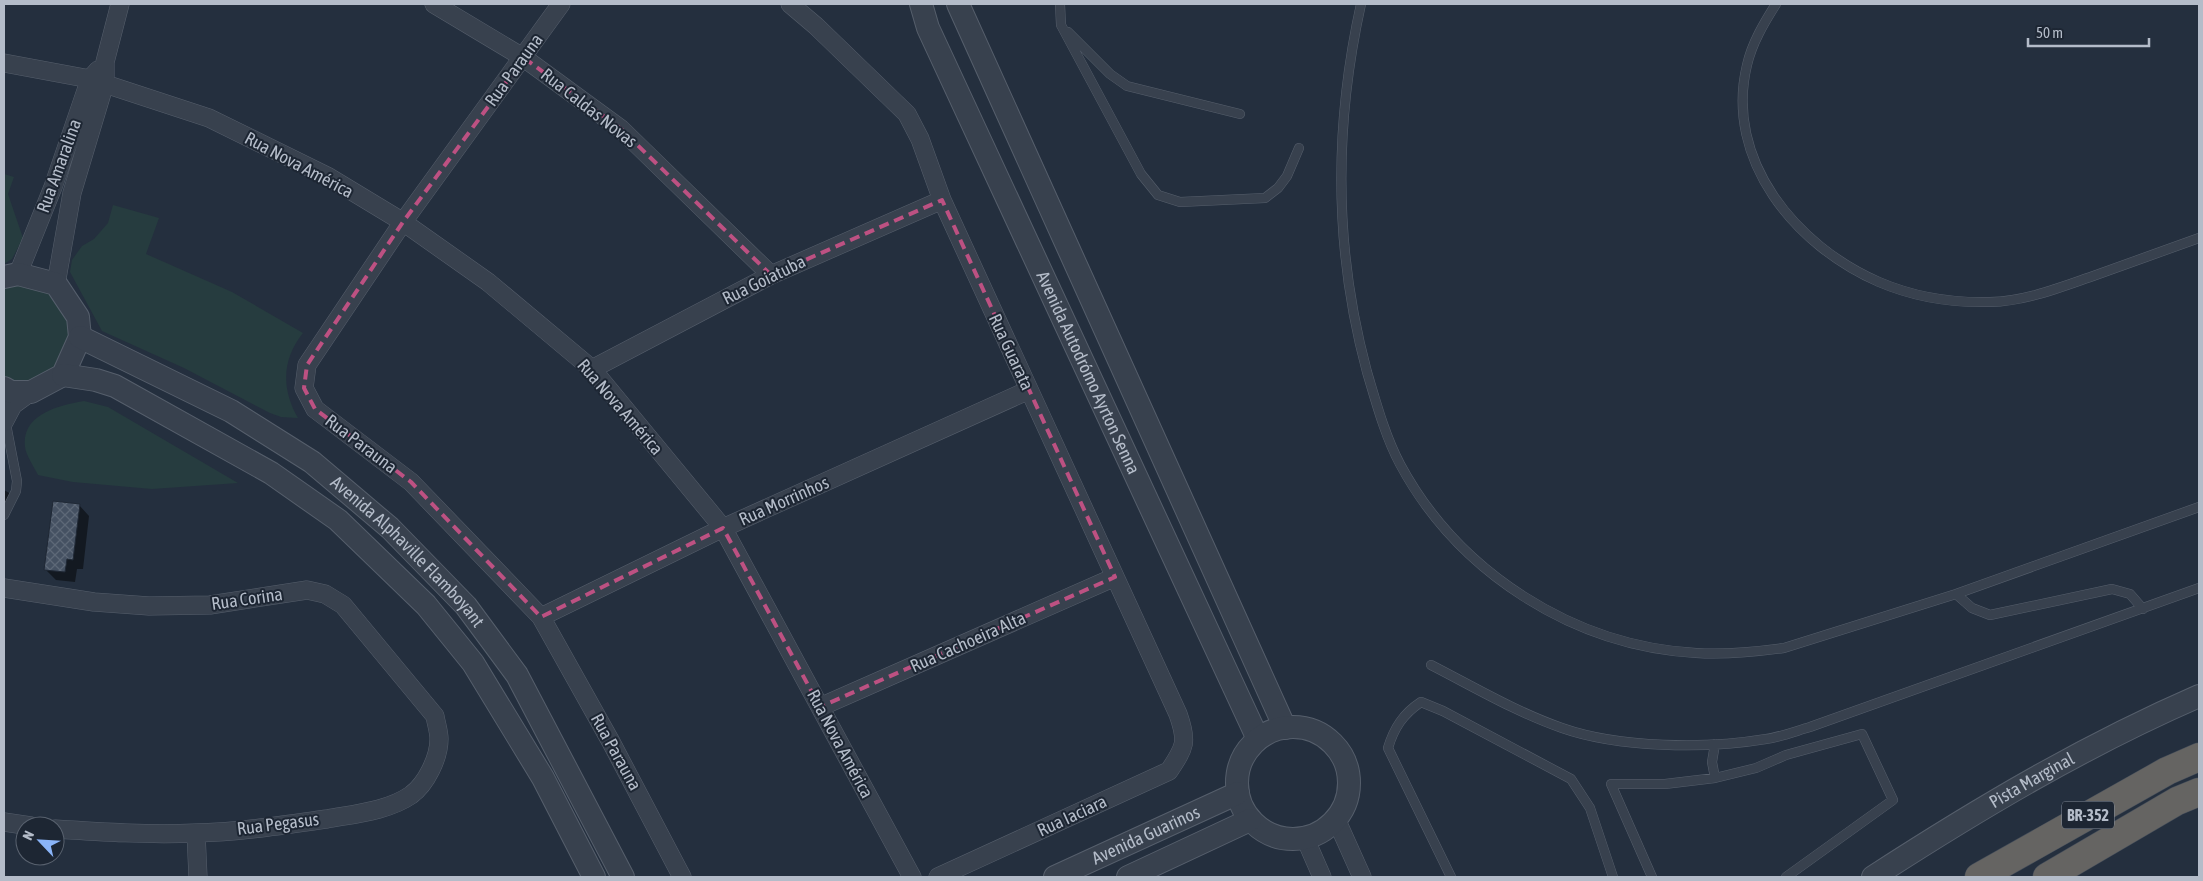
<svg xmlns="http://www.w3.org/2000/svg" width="2203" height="881" font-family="'Asap Condensed',sans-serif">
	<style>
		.green { fill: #263c3f }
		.shadow { fill: #0007 }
		.building { fill: url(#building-cross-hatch); stroke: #1f2835 }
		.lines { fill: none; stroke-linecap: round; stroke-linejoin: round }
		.service-casing { stroke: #565f6c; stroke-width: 10 }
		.minor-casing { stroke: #565f6c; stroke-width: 19 }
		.tertiary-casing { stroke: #565f6c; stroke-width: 24 }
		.trunk-casing { stroke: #434c59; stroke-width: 29 }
		.service { stroke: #38414e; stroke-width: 9 }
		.minor { stroke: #38414e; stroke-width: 18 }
		.tertiary { stroke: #38414e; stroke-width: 22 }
		.trunk { stroke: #656462; stroke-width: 28 }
		.marked { fill: none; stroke: #bd5182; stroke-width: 4; stroke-dasharray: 10 6; stroke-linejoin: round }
		.labels { text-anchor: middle; stroke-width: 4; stroke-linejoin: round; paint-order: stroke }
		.shield { fill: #1d2633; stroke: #878f9c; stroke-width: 1 }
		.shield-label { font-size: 16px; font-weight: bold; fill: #b4bcc9 }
		.street-label { font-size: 18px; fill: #b4bcc9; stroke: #1d2633 }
	</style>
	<defs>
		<pattern id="building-cross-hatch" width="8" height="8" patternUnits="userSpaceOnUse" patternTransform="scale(1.25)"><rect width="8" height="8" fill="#455162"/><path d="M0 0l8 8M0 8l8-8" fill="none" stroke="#5d6877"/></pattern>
	</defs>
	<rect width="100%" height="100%" fill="#242f3e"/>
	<path class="green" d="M4 174 14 177 8 194 23 238 12 259 4 264Z
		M113 205 159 218 146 254 232 292 303 333C282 359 281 389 298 418L281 417 270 413 184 368 102 331 70 272 72 260 82 246 94 239 108 223Z
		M7 285 41 286 67 307 71 352 39 383 4 382V286Z
		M84 401 108 407 238 483 152 489 73 482 38 475C34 467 26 455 25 447 21 414 60 405 84 401Z"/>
	<path class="shadow" d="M4 490 11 494 4 510Z
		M79 505 89 516 83 569H77L75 582 56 580 46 570Z"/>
	<path class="building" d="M53 501 80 504 73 560 67 559 65 572 44 570Z"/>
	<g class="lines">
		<defs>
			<path id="service" d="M1060 4 1061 25 1141 174 1158 195 1180 202 1265 198 1278 188 1287 176 1299 148
				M1361 4C1334 126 1334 250 1367 372 1376 402 1385 436 1400 464 1458 572 1573 646 1696 653 1726 655 1755 652 1784 648L1956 594 2199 507
				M1776 4C1764 23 1752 43 1747 65 1724 160 1796 246 1879 282 1914 297 1952 303 1990 302 2027 301 2061 287 2096 275 2130 263 2165 250 2199 238
				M1068 32 1110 74 1127 86 1240 114
				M4 515 16 491 17 481 5 419
				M1956 594 1972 608 1990 615 2112 589 2130 594 2143 609
				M1431 665C1474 687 1516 712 1562 728 1619 748 1706 749 1766 739 1781 737 1796 731 1810 727L2199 588
				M1715 744 1712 762 1715 778
				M1451 877 1388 748C1394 728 1403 714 1421 702L1443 711 1571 779 1590 808 1613 877
				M1652 877 1611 784H1665L1715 778 1756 768 1786 755 1862 734 1893 800 1786 877"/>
			<path id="minor" d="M434 4 524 58 621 129 771 275
				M561 4 403 222 307 365 304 388 315 409 411 482 541 617 611 742 682 877
				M790 4 816 26 907 114 920 139 942 200 1178 714C1188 742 1185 747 1169 771L938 877
				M4 63 90 79 209 118 327 176 403 222 488 282 592 369 723 528 912 877
				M18 274 53 187 90 79 98 70
				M56 284 72 193 105 83V62L120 4
				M592 369 771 275 942 200
				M4 422 13 405 31 392
				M4 588 94 602 149 606 210 605 307 590 325 594 343 605 435 716C436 723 439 731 439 739 439 758 426 784 411 795 388 811 354 814 327 819 284 825 239 832 195 833 149 835 102 832 55 829
				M541 617 723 528 1029 390
				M820 707 1115 577
				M1336 819 1362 877
				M4 822 31 826
				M196 833 198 877
				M1305 838 1322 877"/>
			<g id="tertiary">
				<path id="s1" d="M921 4 928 28 1258 739"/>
				<path d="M958 4 1285 728"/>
				<path d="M4 277 18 274 56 284 78 317 80 337 63 375 31 392H11L4 388"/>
				<path id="s2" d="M80 337 231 411 312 462 390 528 466 606 517 675 623 877"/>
				<path d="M63 375 96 380 115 386 271 473 338 520 426 605 473 663 543 778 594 877"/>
				<circle cx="1293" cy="783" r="56"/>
				<path id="s3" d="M1055 877 1238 793"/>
				<path d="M1128 877 1250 820"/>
				<path id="s4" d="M1873 877C1978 809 2084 746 2199 696"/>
			</g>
			<path id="trunk" d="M1979 877 2167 771 2199 757
				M2047 877 2177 801 2199 792"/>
		</defs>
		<use href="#service" class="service-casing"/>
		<use href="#minor" class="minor-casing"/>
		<use href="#tertiary" class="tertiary-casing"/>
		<use href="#trunk" class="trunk-casing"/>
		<use href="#service" class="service"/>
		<use href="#minor" class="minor"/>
		<use href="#tertiary" class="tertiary"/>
		<use href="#trunk" class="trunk"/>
	</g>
	<path class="marked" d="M524 58 621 129 771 275 942 200 1115 577 820 707 723 528 541 617 411 482 315 409 304 388 307 365 403 222Z"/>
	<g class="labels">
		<rect class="shield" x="2062" y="801.5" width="52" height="27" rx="4"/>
		<g class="shield-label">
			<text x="2088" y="821">BR-352</text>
		</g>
		<g class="street-label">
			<text transform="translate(514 70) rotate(-54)" y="6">Rua Parauna</text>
			<text transform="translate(589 108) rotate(38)" y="6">Rua Caldas Novas</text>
			<text transform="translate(299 165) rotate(28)" y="6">Rua Nova América</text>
			<text transform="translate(59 166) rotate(-70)" y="6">Rua Amaralina</text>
			<text transform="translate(764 280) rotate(-26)" y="6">Rua Goiatuba</text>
			<text transform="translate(1011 352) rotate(65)" y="6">Rua Guarata</text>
			<text dy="6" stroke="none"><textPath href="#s1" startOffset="405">Avenida Autodrómo Ayrton Senna</textPath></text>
			<text transform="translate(620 407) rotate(49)" y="6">Rua Nova América</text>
			<text transform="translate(361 444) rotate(37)" y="6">Rua Parauna</text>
			<text transform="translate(784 501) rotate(-24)" y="6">Rua Morrinhos</text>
			<text dy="6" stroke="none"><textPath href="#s2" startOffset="395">Avenida Alphaville Flamboyant</textPath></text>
			<text transform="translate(247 599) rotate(-8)" y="6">Rua Corina</text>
			<text transform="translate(968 642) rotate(-24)" y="6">Rua Cachoeira Alta</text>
			<text transform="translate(840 744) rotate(62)" y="6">Rua Nova América</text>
			<text transform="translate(616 752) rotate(61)" y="6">Rua Parauna</text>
			<text dy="6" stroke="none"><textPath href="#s4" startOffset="186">Pista Marginal</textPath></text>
			<text transform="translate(1072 816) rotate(-25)" y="6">Rua Iaciara</text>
			<text transform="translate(278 824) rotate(-7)" y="6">Rua Pegasus</text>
			<text dy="6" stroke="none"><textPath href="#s3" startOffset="100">Avenida Guarinos</textPath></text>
		</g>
	</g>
	<rect width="2203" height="881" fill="none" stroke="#b4bcc9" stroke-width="10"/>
	<g transform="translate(40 841) rotate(295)"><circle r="24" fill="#1d2633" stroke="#59626f"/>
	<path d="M0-4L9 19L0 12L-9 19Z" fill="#8ab4f8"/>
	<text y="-8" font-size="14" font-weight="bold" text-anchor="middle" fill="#b4bcc9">N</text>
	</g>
	<path d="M2028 38v8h121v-8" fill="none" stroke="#b4bcc9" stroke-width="2.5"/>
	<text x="2036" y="38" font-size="15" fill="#b4bcc9" stroke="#1d2633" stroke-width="4" paint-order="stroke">50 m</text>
</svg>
